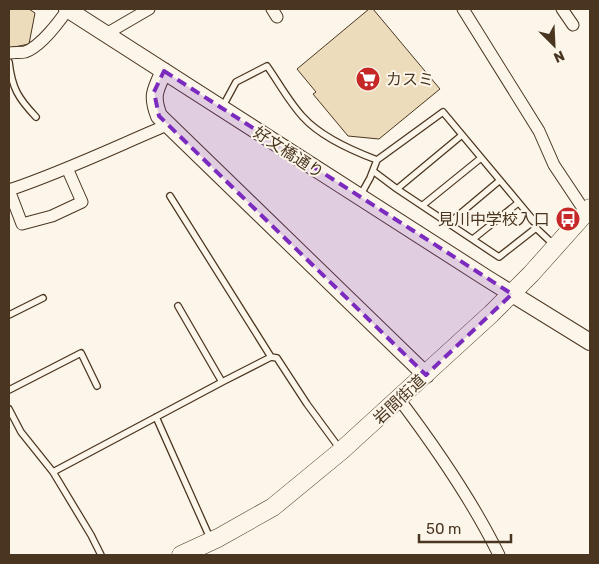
<svg xmlns="http://www.w3.org/2000/svg" width="599" height="564" font-family="Rubik,'Noto Sans JP',sans-serif">
	<style>
		.building { fill: #ecdcbc; stroke: #4a3520 }
		.lines { fill: none; stroke-linecap: round; stroke-linejoin: round }
		.lane-casing { stroke: #4a3520; stroke-width: 8 }
		.street-casing { stroke: #4a3520; stroke-width: 13 }
		.secondary-casing { stroke: #4a3520; stroke-width: 18 }
		.primary-casing { stroke: #4a3520; stroke-width: 19 }
		.lane { stroke: #fbf6e9; stroke-width: 5.5 }
		.street { stroke: #fbf6e9; stroke-width: 11 }
		.secondary { stroke: #fbf6e9; stroke-width: 16 }
		.primary { stroke: #fbf6e9; stroke-width: 18 }
		.marked { fill: #7b2cbf; fill-opacity: 0.2; stroke: #7b2cbf; stroke-width: 4; stroke-dasharray: 10 6; stroke-linejoin: round }
		.labels { text-anchor: middle; stroke-width: 4; stroke-linejoin: round; paint-order: stroke }
		.poi-label { font-size: 16px; fill: #4a3520; stroke: #fbf6e9; text-anchor: start }
		.street-label { font-size: 16px; fill: #4a3520; stroke: #fbf6e9 }
	</style>
	<rect width="100%" height="100%" fill="#fbf6e9"/>
	<path class="building" d="M9 9H29L35 13 29 44 9 48Z
		M369 9H373L440 89 379 139 348 136 313 94 316 92 297 69Z"/>
	<g class="lines">
		<defs>
			<path id="lane" d="M9 62C12 88 18 98 36 117
				M223 106 236 82 267 66C279 83 289 102 303 117 320 136 353 151 377 160
				M373 171 397 189 499 257 536 228
				M397 189 462 135
				M170 196 271 357 277 358 307 404 340 449
				M360 196 370 178 377 160 443 112 534 221 536 228 554 245
				M423 205 481 158
				M449 223 499 181
				M473 239 518 203
				M9 315 43 298
				M222 382 271 357
				M9 390 81 353 97 386
				M9 409 21 432 53 472 91 535 101 555
				M156 417 210 538
				M53 472 222 382 178 306"/>
			<path id="street" d="M272 9 277 17
				M463 9 539 131 554 165 586 213
				M562 9 573 25
				M106 34 149 9
				M9 53C14 52 20 53 25 52 40 47 59 22 68 9
				M67 168 82 202 52 216 22 224 9 190C63 172 115 147 167 125
				M399 399C436 448 472 500 499 555"/>
			<path id="secondary" d="M67 9 488 279 590 342
				M164 71C155 90 151 96 159 116L426 375"/>
			<path id="primary" d="M181 555 218 538 273 507 341 451 491 314 531 274 590 208"/>
		</defs>
		<use href="#lane" class="lane-casing"/>
		<use href="#street" class="street-casing"/>
		<use href="#secondary" class="secondary-casing"/>
		<use href="#primary" class="primary-casing"/>
		<use href="#lane" class="lane"/>
		<use href="#street" class="street"/>
		<use href="#secondary" class="secondary"/>
		<use href="#primary" class="primary"/>
	</g>
	<path class="marked" d="M164 71 512 294 426 375 159 116 154 92Z"/>
	<defs>
		<symbol id="supermarket-disc" viewBox="-11 -11 22 22"><circle r="9.5" fill="#c62828" stroke="#fbf6e9"/><path d="M-6-5.5h2.5l.6 2H6L4.5 2H-2.5L-4.4-4H-6ZM-1.5 3.2a1.3 1.3 0 1 0 .1 0ZM3 3.2a1.3 1.3 0 1 0 .1 0Z" fill="#fff"/></symbol>
		<symbol id="bus-disc" viewBox="-11 -11 22 22"><circle r="9.5" fill="#c62828" stroke="#fbf6e9"/><path d="M-5-6H5V4H4V6H2V4H-2V6H-4V4H-5ZM-3.5-4V0h7V-4ZM-3.5 1.2v1.5H-2V1.2ZM2 1.2v1.5H3.5V1.2Z" fill="#fff"/></symbol>
	</defs>
	<g fill-rule="evenodd">
		<use href="#supermarket-disc" x="354" y="65" width="28" height="28"/>
		<use href="#bus-disc" x="554" y="205" width="28" height="28"/>
	</g>
	<g class="labels">
		<g class="poi-label">
			<text x="386" y="85">カスミ</text>
			<text x="550" y="225" text-anchor="end">見川中学校入口</text>
		</g>
		<g class="street-label">
			<text transform="translate(289 152) rotate(33)" y="6">好文橋通り</text>
			<text transform="translate(399 399) rotate(-43)" y="6">岩間街道</text>
		</g>
	</g>
	<rect width="599" height="564" fill="none" stroke="#4a3520" stroke-width="20"/>
	<g transform="translate(554 45) rotate(156)" stroke="#fbf6e9" stroke-width="4" paint-order="stroke">
	<path d="M0-4L9 19L0 12L-9 19Z" fill="#4a3520"/>
	<text y="-8" font-size="14" font-weight="bold" text-anchor="middle" fill="#4a3520">N</text>
	</g>
	<path d="M419 534v8h92v-8" fill="none" stroke="#4a3520" stroke-width="2.5"/>
	<text x="426" y="534" font-size="15" fill="#4a3520" stroke="#fbf6e9" stroke-width="4" paint-order="stroke">50 m</text>
</svg>
